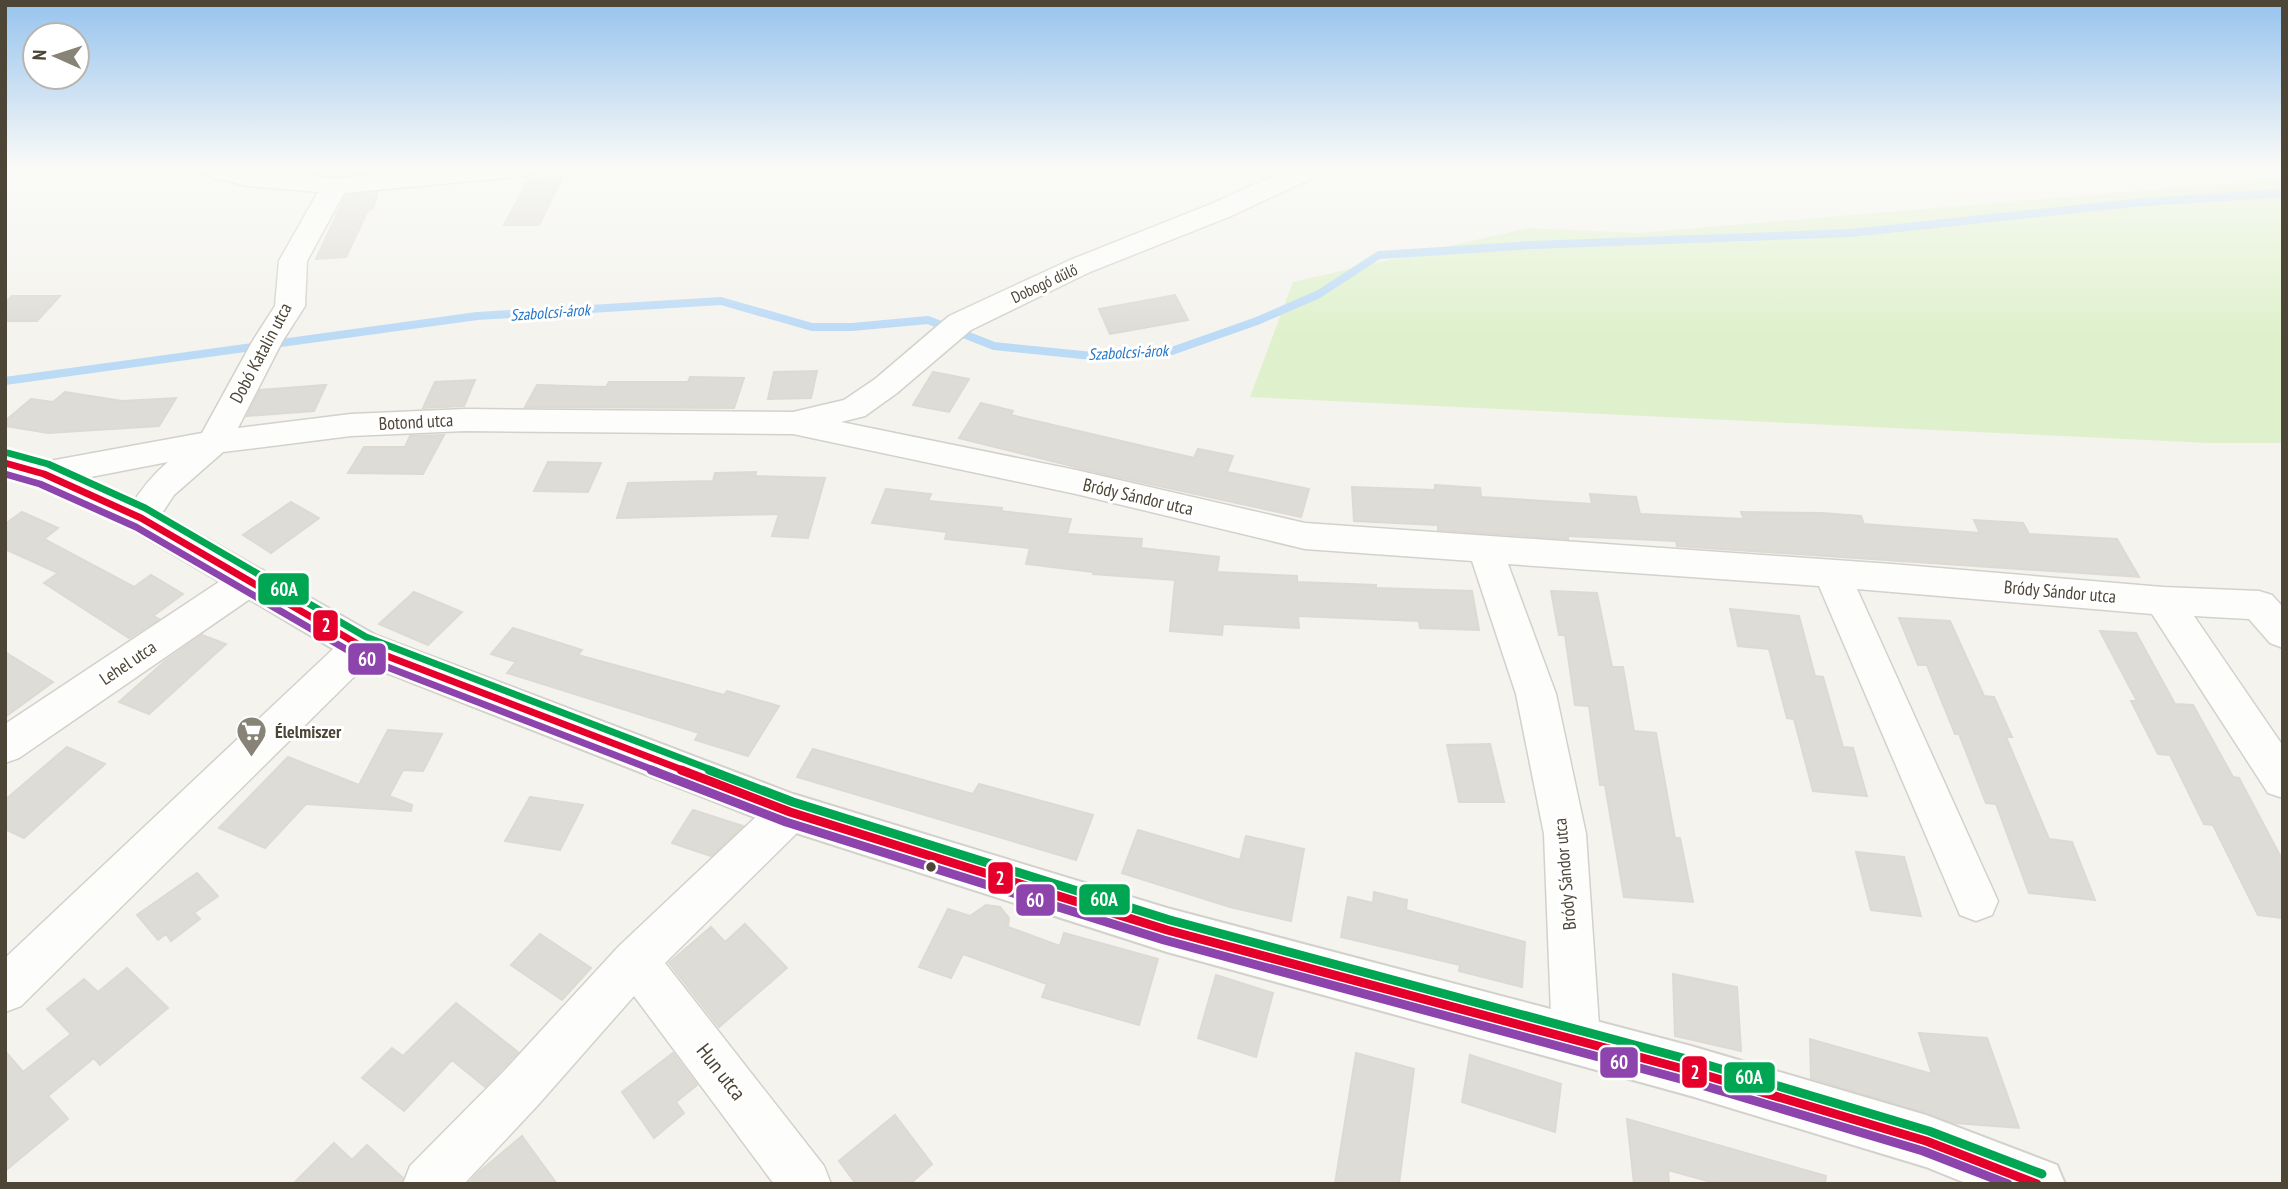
<svg xmlns="http://www.w3.org/2000/svg" width="2288" height="1189" font-family="'PT Sans Narrow',sans-serif">
	<style>
		.green { fill: #dff1cc }
		.lines { fill: none; stroke-linecap: round; stroke-linejoin: round }
		.stream { stroke: #bbdaf6; stroke-width: 8 }
		.building { fill: #dedcd6; stroke: #dddad3; stroke-width: 2 }
		.minor-casing { stroke: #d2d1cb; stroke-width: 3 }
		.tertiary-casing { stroke: #d2d1cb; stroke-width: 4 }
		.minor { fill: #fdfdfc; fill-rule: evenodd }
		.tertiary { fill: #fdfdfc; fill-rule: evenodd }
		.bus-1-far1-casing { stroke: #fff; stroke-width: 12 }
		.bus-1-casing { stroke: #fff; stroke-width: 14 }
		.bus-2-far1-casing { stroke: #fff; stroke-width: 12 }
		.bus-2-casing { stroke: #fff; stroke-width: 14 }
		.bus-3-far1-casing { stroke: #fff; stroke-width: 12 }
		.bus-3-casing { stroke: #fff; stroke-width: 14 }
		.bus-1-far1 { stroke: #e4002b; stroke-width: 7 }
		.bus-1 { stroke: #e4002b; stroke-width: 9 }
		.bus-2-far1 { stroke: #8e44ad; stroke-width: 7 }
		.bus-2 { stroke: #8e44ad; stroke-width: 9 }
		.bus-3-far1 { stroke: #00a651; stroke-width: 7 }
		.bus-3 { stroke: #00a651; stroke-width: 9 }
		.bus-dot { fill: #4d4637; stroke: #fff; stroke-width: 2.5 }
		.labels { text-anchor: middle; stroke-width: 6; stroke-linejoin: round; paint-order: stroke }
		.far-street-label { font-size: 16px; fill: #4d4637; stroke: #fff }
		.far-water-label { font-size: 16px; font-style: italic; fill: #2275c7; stroke: #fff }
		.street-label { font-size: 18px; fill: #4d4637; stroke: #fff }
		.poi-label { font-size: 18px; font-weight: bold; fill: #4d4637; stroke: #fff; text-anchor: start }
		.near-street-label { font-size: 21px; fill: #4d4637; stroke: #fff }
		.line-badge { stroke: #fff; stroke-width: 2.5 }
		.badge-label { font-size: 19px; text-anchor: middle; font-weight: bold; fill: #fff }
	</style>
	<rect width="100%" height="100%" fill="#f4f3ee"/>
	<path class="green" d="M2283 179V443H2207L1250 397 1293 282 1528 228 1638 233Z"/>
	<g class="lines">
		<path class="stream" d="M5 381 477 316 721 301 812 327H852L928 320 994 346 1102 357 1169 352 1257 321 1319 294 1379 255 1533 245 1851 233 2134 203 2283 193"/>
	</g>
	<path class="building" d="M562 178 539 225H504L528 181Z
		M378 192 373 209 368 210 346 257 316 259 346 195Z
		M1175 295 1188 320 1110 334 1099 309Z
		M12 296H60L37 321H5V303Z
		M817 371 811 398 768 399 774 372Z
		M933 372 969 379 949 412 913 405Z
		M690 377 744 378 734 408 525 407 537 385 606 387 609 382H688Z
		M475 380 464 406 423 408 435 382Z
		M326 385 314 411 247 416 260 390Z
		M65 392 122 401 176 398 159 426 48 433 5 426V421L31 399 53 402Z
		M981 403 1013 411 1011 415 1194 458 1198 449 1233 456 1227 472 1309 489 1301 517 1104 474 959 438Z
		M444 435 423 474 348 473 364 447H405L410 436Z
		M548 462 601 463 588 492 534 491Z
		M756 472 755 476 825 478 808 538 772 536 779 514 617 518 628 483 713 481 715 473Z
		M1435 485 1480 488 1481 497 1592 504 1590 494 1636 497 1640 514 1744 519 1741 512 1821 513 1861 516 1864 524 1980 533 1974 520 2023 523 2029 534 2117 539 2139 577 1677 546 1676 541 1568 536V539L1438 530V525L1354 521 1352 487 1435 490Z
		M886 489 931 494 928 501 1002 508 1001 511 1071 519 1067 534 1142 539 1141 548 1219 557 1217 572 1297 576V582L1376 585V588L1472 591 1479 630 1420 628 1419 621 1298 616 1299 628 1223 624 1222 635 1170 631 1175 580 1093 574V572L1026 564 1030 548 945 539 947 532 872 523Z
		M291 502 319 518 271 553 243 535Z
		M22 512 58 528 44 539 134 587 151 575 183 594 153 616 159 619 129 638 44 583 58 573 5 549V524Z
		M1551 591 1597 593 1612 667H1623L1634 731 1656 733 1675 838H1680L1693 902 1624 897 1605 785H1600L1589 706 1575 705 1565 635H1559Z
		M414 592 462 612 428 645 379 624Z
		M1730 609 1799 616 1815 676 1823 677 1843 747 1853 748 1867 796 1813 791 1794 719 1787 718 1769 649 1738 646Z
		M1899 618 1950 621 1984 696 1994 697 2012 737H2006L2049 839 2072 842 2095 900 2029 893 1996 804 1986 803 1959 734H1955L1927 665H1918Z
		M513 628 582 650 578 655 724 695 727 691 779 706 748 756 695 740 699 733 507 673 516 662 491 654Z
		M2100 631 2136 633 2175 704 2193 705 2233 777 2239 778 2283 861V918L2258 915 2213 825 2204 824 2170 755 2158 754 2131 701H2137Z
		M202 635 226 644 149 714 119 702 165 661Z
		M5 652 53 682 5 717Z
		M388 730 442 734 423 771 403 770 389 796 412 805 411 811 306 804 265 848 219 828 288 757 359 785Z
		M1490 744 1504 802H1459L1447 745Z
		M67 747 105 764 24 838 5 829V800Z
		M813 749 973 794 979 784 1093 815 1076 860 797 777Z
		M530 797 583 805 560 850 505 841Z
		M693 810 743 826 711 856 672 843Z
		M1138 830 1240 860 1246 836 1304 849 1291 921 1230 907 1122 873Z
		M1856 852 1904 857 1921 916 1871 910Z
		M197 873 218 896 194 913 200 919 171 941 166 934 158 940 137 915Z
		M1374 892 1407 900 1406 910 1525 942 1522 987 1459 971 1460 965 1341 937 1348 897 1373 903Z
		M986 905 1000 907 1009 918 1008 927 1060 946 1064 933 1158 959 1139 1025 1042 997 1047 984 963 954 951 978 919 967 948 909 970 916Z
		M745 924 787 968 719 1027 669 963 711 927 725 942Z
		M540 934 591 968 562 1000 511 965Z
		M127 968 168 1008 100 1065 94 1058 48 1096 68 1119 5 1171V1051L23 1072 71 1034 47 1009 84 979 98 992Z
		M1673 974 1737 987 1741 1051 1675 1036Z
		M1216 975 1273 993 1256 1057 1198 1038Z
		M456 1003 518 1052 485 1087 452 1060 404 1111 362 1078 392 1048 403 1056Z
		M1919 1033 1987 1038 2019 1128 1954 1123 1811 1078 1810 1039 1932 1074Z
		M673 1053 697 1085 676 1102 684 1113 654 1138 622 1092Z
		M1356 1053 1414 1069 1399 1184H1335Z
		M1470 1055 1561 1084 1555 1132 1462 1102Z
		M895 1115 932 1164 910 1184H856L839 1161Z
		M1627 1119 1826 1176 1825 1184H1718L1668 1170 1669 1184H1634Z
		M522 1136 557 1184H468L479 1172Z
		M334 1143 352 1160 367 1145 403 1178 401 1184H293Z"/>
	<g class="lines">
		<defs>
			<path id="minor" d="M197 168H239L335 178 445 168H538L534 174 525 176 344 193 307 261 305 306 282 342 238 428 351 414 465 409 793 412 844 400 875 379 949 316 1070 260 1211 204 1291 168H1325L1321 174 1231 216 1090 272 971 330 897 393 865 416 841 422 1076 470 1305 523 1892 564 2163 587 2259 591 2272 595 2283 607V648L2270 643 2249 619 2194 616 2283 746V798L2268 793 2152 614 1857 589 1998 901 1992 915 1976 921 1960 915 1819 586 1508 564 1556 694 1586 834 1600 1040 1593 1057 1576 1064 1559 1057 1552 1040 1544 834 1516 694 1472 561 1305 549 1076 494 793 434 465 431 351 436 223 452 174 495 153 527 141 531 129 527 124 518C136 496 149 478 168 462L44 486 32 482 27 474 32 466 44 462 202 433 252 342 275 306 279 261 318 192 247 186 201 174Z
				M250 566 263 570 268 580 263 590 19 758 5 763V724L237 570Z
				M361 631 374 635 380 646 374 657 21 1006 5 1012V958L348 635Z
				M790 794 805 799 811 812 805 825 665 963 824 1166 831 1184H774L634 996 538 1105 464 1184H403L410 1166 504 1071 619 946 775 799Z"/>
			<path id="tertiary" d="M5 451 57 465 154 509 375 635 793 794 1167 908 1691 1046 1926 1115 2057 1165 2065 1184H1968L1926 1167 1691 1096 1167 952 790 831 347 657 128 527 32 483 5 475Z"/>
		</defs>
		<use href="#minor" class="minor-casing"/>
		<use href="#tertiary" class="tertiary-casing"/>
		<use href="#minor" class="minor"/>
		<use href="#tertiary" class="tertiary"/>
		<defs>
			<path id="bus-1-far1" d="M5 463 44 474 141 518 361 646 685 771"/>
			<path id="bus-1" d="M681 770 790 812 1167 930 1691 1071 1926 1141 2037 1184"/>
			<path id="bus-2-far1" d="M5 474 40 484 136 527 356 655 656 771"/>
			<path id="bus-2" d="M651 770 786 822 1164 940 1688 1081 1923 1151 2008 1184"/>
			<path id="bus-3-far1" d="M8 453 48 464 145 508 366 637 714 771"/>
			<path id="bus-3" d="M709 770 793 802 1170 920 1694 1061 1929 1131 2042 1174"/>
		</defs>
		<use href="#bus-1-far1" class="bus-1-far1-casing"/>
		<use href="#bus-1" class="bus-1-casing"/>
		<use href="#bus-2-far1" class="bus-2-far1-casing"/>
		<use href="#bus-2" class="bus-2-casing"/>
		<use href="#bus-3-far1" class="bus-3-far1-casing"/>
		<use href="#bus-3" class="bus-3-casing"/>
		<use href="#bus-1-far1" class="bus-1-far1"/>
		<use href="#bus-1" class="bus-1"/>
		<use href="#bus-2-far1" class="bus-2-far1"/>
		<use href="#bus-2" class="bus-2"/>
		<use href="#bus-3-far1" class="bus-3-far1"/>
		<use href="#bus-3" class="bus-3"/>
	</g>
	<linearGradient id="sky" x2="0" y2="1"><stop stop-color="#96c3ee"/><stop offset="0.5" stop-color="#fafaf7"/><stop offset="1" stop-color="#fafaf7" stop-opacity="0"/></linearGradient>
	<rect width="2288" height="334" fill="url(#sky)"/>
	<defs>
		<symbol id="supermarket-pin" viewBox="-11 -11 22 30"><path d="M0 17L-7.5 6A9.5 9.5 0 1 1 7.5 6Z" fill="#878377" stroke="#fff"/><path d="M-6-5.5h2.5l.6 2H6L4.5 2H-2.5L-4.4-4H-6ZM-1.5 3.2a1.3 1.3 0 1 0 .1 0ZM3 3.2a1.3 1.3 0 1 0 .1 0Z" fill="#fff"/></symbol>
	</defs>
	<g fill-rule="evenodd">
		<use href="#supermarket-pin" x="234" y="714" width="35" height="47"/>
	</g>
	<circle class="bus-dot" cx="931" cy="867" r="6"/>
	<g class="labels">
		<g class="far-street-label">
			<text transform="translate(1044 283) rotate(-25)" y="6">Dobogó dűlő</text>
		</g>
		<g class="far-water-label">
			<text transform="translate(550 312) rotate(-4)" y="6">Szabolcsi-árok</text>
			<text transform="translate(1128 352) rotate(-3)" y="6">Szabolcsi-árok</text>
		</g>
		<g class="street-label">
			<text transform="translate(261 353) rotate(-62)" y="6">Dobó Katalin utca</text>
			<text transform="translate(416 422) rotate(-3)" y="6">Botond utca</text>
			<text transform="translate(1138 497) rotate(13)" y="6">Bródy Sándor utca</text>
			<text transform="translate(2060 592) rotate(5)" y="6">Bródy Sándor utca</text>
			<text transform="translate(128 663) rotate(-34)" y="6">Lehel utca</text>
			<text transform="translate(1565 874) rotate(-95)" y="6">Bródy Sándor utca</text>
		</g>
		<g class="poi-label">
			<text x="275" y="738">Élelmiszer</text>
		</g>
		<g class="near-street-label">
			<text transform="translate(721 1072) rotate(52)" y="7">Hun utca</text>
		</g>
	</g>
	<g class="line-badge">
		<rect x="257" y="572" width="53" height="34" rx="7" fill="#00a651"/>
		<rect x="312" y="609" width="27" height="33" rx="7" fill="#e4002b"/>
		<rect x="347" y="642" width="40" height="34" rx="7" fill="#8e44ad"/>
		<rect x="987" y="861" width="27" height="34" rx="7" fill="#e4002b"/>
		<rect x="1078" y="883" width="53" height="33" rx="7" fill="#00a651"/>
		<rect x="1015" y="883" width="41" height="34" rx="7" fill="#8e44ad"/>
		<rect x="1599" y="1046" width="40" height="33" rx="7" fill="#8e44ad"/>
		<rect x="1681" y="1055" width="27" height="34" rx="7" fill="#e4002b"/>
		<rect x="1723" y="1061" width="53" height="33" rx="7" fill="#00a651"/>
	</g>
	<g class="badge-label">
		<text x="284" y="596">60A</text>
		<text x="326" y="632">2</text>
		<text x="367" y="666">60</text>
		<text x="1000" y="885">2</text>
		<text x="1104" y="906">60A</text>
		<text x="1035" y="907">60</text>
		<text x="1619" y="1069">60</text>
		<text x="1695" y="1079">2</text>
		<text x="1749" y="1084">60A</text>
	</g>
	<rect width="2288" height="1189" fill="none" stroke="#4d4637" stroke-width="14"/>
	<g transform="translate(56 56) rotate(273)"><circle r="33" fill="#ffffff" stroke="#b8b5af" stroke-width="2"/>
	<path d="M0-5L12 26L0 18L-12 26Z" fill="#878377"/>
	<text y="-10" font-size="19" font-weight="bold" text-anchor="middle" fill="#4d4637">N</text>
	</g>
</svg>
